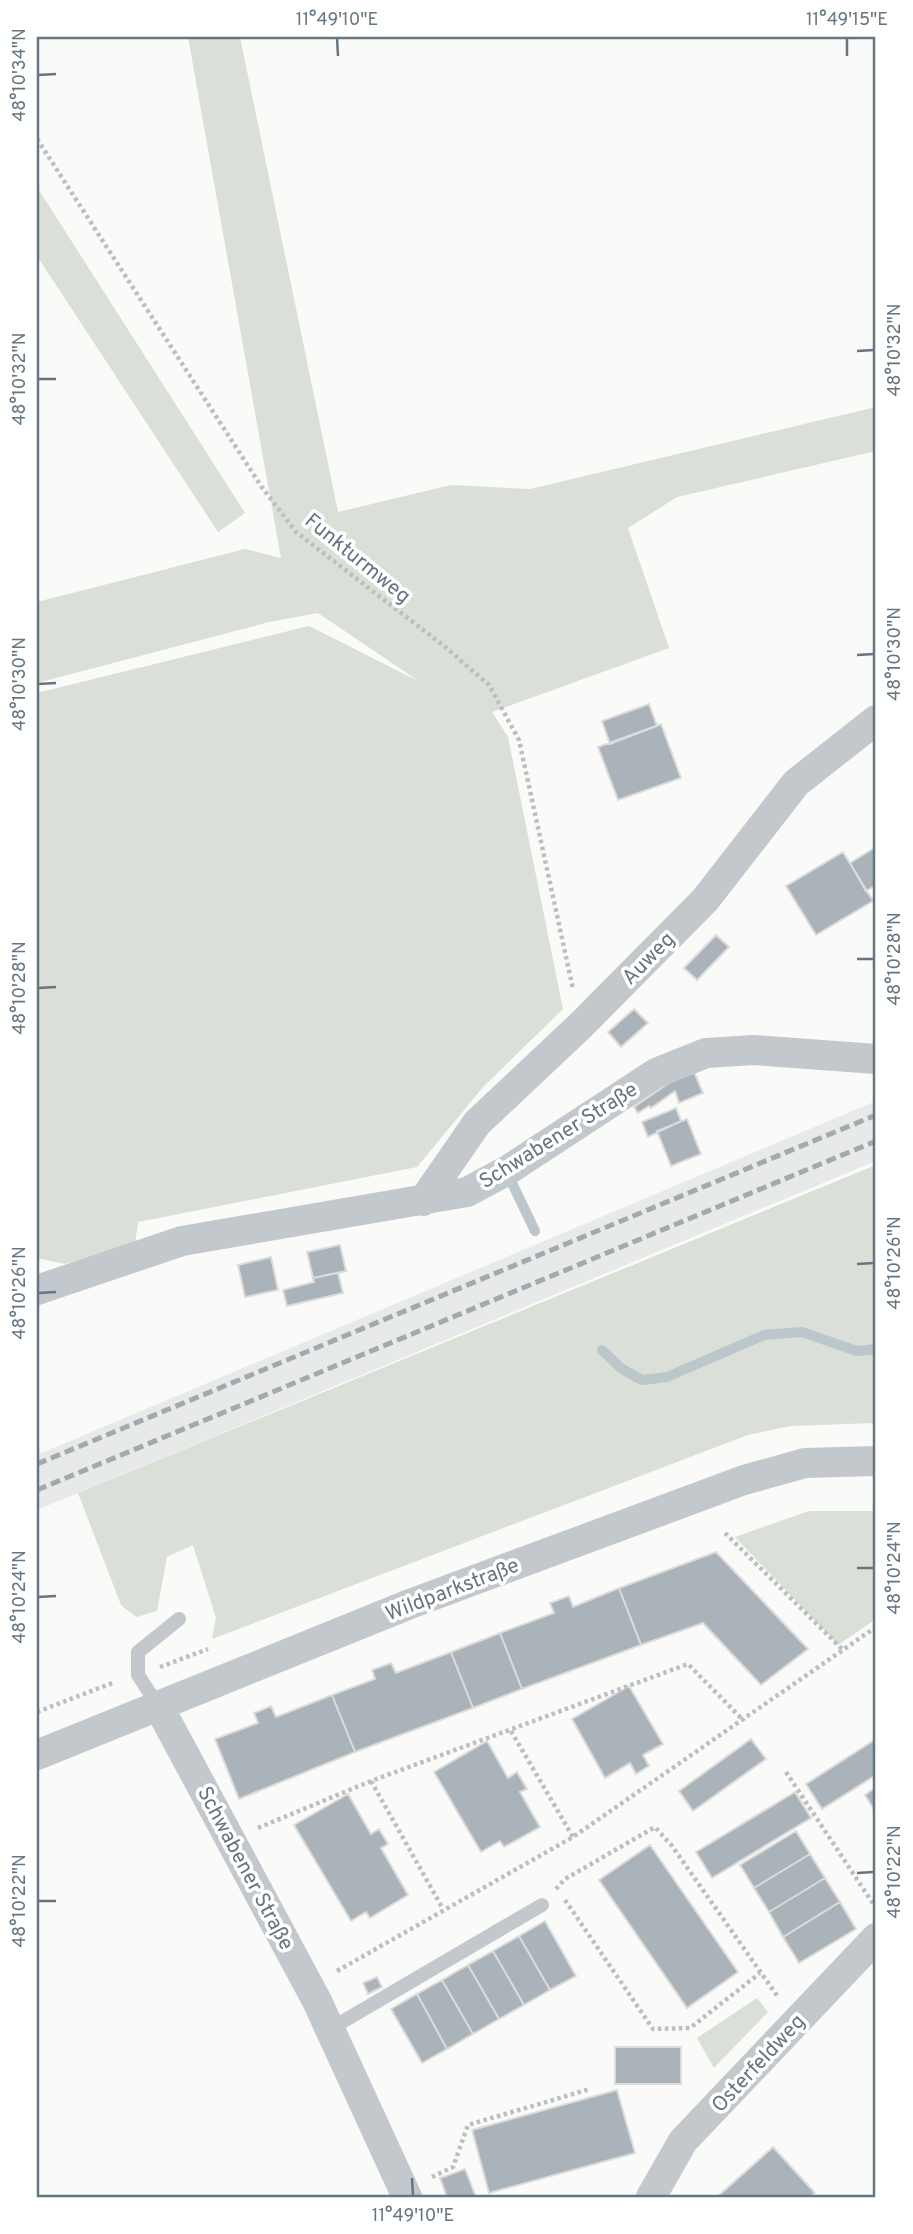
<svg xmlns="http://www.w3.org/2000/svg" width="913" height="2234" font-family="Overpass,sans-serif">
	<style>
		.built { fill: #e8e9e9 }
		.green { fill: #dadfd7 }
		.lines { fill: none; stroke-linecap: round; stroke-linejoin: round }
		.stream { stroke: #bbc7cb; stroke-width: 10 }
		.building { fill: #aab3b9; stroke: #dcdcda; stroke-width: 2 }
		.path { stroke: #bbbfc2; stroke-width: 4.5; stroke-dasharray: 3.5 3.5; stroke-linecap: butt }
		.lane { stroke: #c3c8cc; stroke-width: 14 }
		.street { stroke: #c3c8cc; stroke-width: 30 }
		.rail { stroke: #a2aab0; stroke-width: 5; stroke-dasharray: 10 5; stroke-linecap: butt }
		.ticks { fill: none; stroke: #657683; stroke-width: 2.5 }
		.labels { text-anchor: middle; stroke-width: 7; stroke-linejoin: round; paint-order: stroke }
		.street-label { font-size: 21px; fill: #657683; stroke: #fff }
		.neatline { fill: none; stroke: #657683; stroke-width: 2.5 }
		.ticks-label { font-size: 18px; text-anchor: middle; fill: #657683 }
	</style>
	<rect width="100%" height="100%" fill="#fafaf8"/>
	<path class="built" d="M876 1101V1161L37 1510V1455Z"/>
	<path class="green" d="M188 37H240L338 512 451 485 530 489 876 407V451L677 497 628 528 669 648 492 712 508 737 563 1009 484 1086 417 1167 138 1222 135 1244 65 1264 37 1258V693L309 626 420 682 318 613 269 622 37 683V602L245 549 281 558Z
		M37 187 245 513 218 532 37 256Z
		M876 1165V1423L790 1426 748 1435 212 1639 216 1618 193 1545 167 1557 157 1611 136 1617 121 1605 78 1493Z
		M809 1511H876V1619L838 1645 735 1537Z
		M757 1998 768 2012 714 2068 697 2038Z"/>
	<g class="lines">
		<path class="stream" d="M512 1183 535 1231
			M602 1350 622 1369 642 1380 667 1377 764 1335 802 1332 857 1351 876 1349"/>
	</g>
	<path class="building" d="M649 704 657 726 610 744 602 721Z
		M661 724 681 778 618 800 598 747Z
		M876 847V885L866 891 850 863Z
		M843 852 873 901 816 935 786 886Z
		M716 935 729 947 697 980 684 968Z
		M634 1009 648 1023 621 1047 608 1032Z
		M692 1067 703 1093 679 1103 675 1091 651 1108 649 1106 638 1113 634 1107Z
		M676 1108 681 1121 648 1137 642 1122Z
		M687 1119 701 1154 671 1166 657 1131Z
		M340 1245 346 1271 313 1278 307 1252Z
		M271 1257 278 1290 245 1297 238 1265Z
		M338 1273 343 1293 287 1306 283 1290 314 1282 313 1278Z
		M716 1552 808 1649 761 1685 703 1623 641 1645 619 1588Z
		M619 1588 641 1645 522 1689 500 1633 554 1613 550 1603 569 1596 573 1607Z
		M500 1633 522 1689 473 1708 451 1652Z
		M451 1652 473 1708 355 1752 332 1695 375 1679 372 1670 391 1663 396 1673Z
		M629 1686 663 1744 643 1755 649 1766 636 1774 630 1763 605 1778 572 1719Z
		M332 1695 355 1752 239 1799 215 1739 258 1723 254 1713 271 1706 276 1717Z
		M751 1739 766 1759 693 1811 679 1791Z
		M876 1739V1775L822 1809 806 1784Z
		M487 1741 508 1778 517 1772 527 1789 520 1792 540 1827 504 1847 500 1841 481 1852 434 1772Z
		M876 1787V1813L865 1795Z
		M795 1792 811 1818 712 1878 696 1852Z
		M348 1794 371 1834 379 1829 388 1844 381 1848 408 1895 370 1918 366 1912 351 1921 294 1825Z
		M796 1831 810 1854 754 1888 740 1865Z
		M650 1845 738 1972 687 2008 599 1880Z
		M810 1854 825 1878 769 1912 754 1888Z
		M825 1878 840 1902 783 1937 769 1912Z
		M840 1902 856 1929 799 1963 783 1937Z
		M545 1921 576 1976 550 1990 519 1936Z
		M519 1936 550 1990 524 2005 493 1951Z
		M493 1951 524 2005 499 2019 468 1965Z
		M468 1965 499 2019 473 2034 442 1980Z
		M377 1977 382 1987 368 1994 363 1983Z
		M442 1980 473 2034 447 2049 417 1994Z
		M417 1994 447 2049 422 2063 391 2009Z
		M615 2047H681V2084H615Z
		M617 2090 635 2153 489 2193 472 2130Z
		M773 2147 815 2193 810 2197H717Z
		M465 2169 476 2197H447L440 2178Z"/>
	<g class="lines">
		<path class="path" d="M37 139 261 486 296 532 444 646 489 685 519 740 573 989
			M725 1533 844 1651
			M160 1667 208 1649
			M37 1712 115 1682
			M511 1731 573 1837
			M786 1772 876 1908
			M371 1781 443 1909
			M258 1828 371 1781 688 1664 744 1721
			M556 1889 565 1879 655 1827 672 1846 778 1997
			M565 1900 653 2029 690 2028 760 1973
			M337 1971 573 1837 876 1627
			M432 2177 453 2167 468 2125 590 2089"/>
		<path class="lane" d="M159 1707 138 1675V1652L179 1619
			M330 2029 542 1905"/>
		<path class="street" d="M423 1201 477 1123 581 1025 705 900 796 783 876 720
			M37 1290 182 1241 467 1192 508 1170 656 1073 706 1053 754 1050 876 1059
			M159 1707 317 2001 407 2197
			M37 1755 410 1604 744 1480 805 1463 876 1461
			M651 2197 683 2141 876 1938"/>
		<path class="rail" d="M37 1464 876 1115
			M37 1490 876 1141"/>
	</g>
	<path class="ticks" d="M337 38 338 56M847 38V56M38 75 56 74M857 351 874 350M38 379H56M857 655 874 654M38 684 56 683M857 959H874M38 988 56 987M857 1264 874 1263M38 1293 56 1292M857 1568H874M38 1597 56 1596M857 1873 874 1872M38 1901H56M412 2178 413 2196"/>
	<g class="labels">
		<g class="street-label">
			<text transform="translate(358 558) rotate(39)" y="7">Funkturmweg</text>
			<text transform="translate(648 958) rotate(-45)" y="7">Auweg</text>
			<text transform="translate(558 1135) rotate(-32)" y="7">Schwabener Straße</text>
			<text transform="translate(452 1589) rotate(-21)" y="7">Wildparkstraße</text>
			<text transform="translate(246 1868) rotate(62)" y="7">Schwabener Straße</text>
			<text transform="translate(758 2063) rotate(-47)" y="7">Osterfeldweg</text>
		</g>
	</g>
	<rect width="913" height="2234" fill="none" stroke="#ffffff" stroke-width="77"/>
	<rect x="38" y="38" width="836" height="2158" class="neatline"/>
	<g class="ticks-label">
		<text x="337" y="25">11°49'10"E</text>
		<text x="847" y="25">11°49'15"E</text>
		<text transform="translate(19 75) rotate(-90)" y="6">48°10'34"N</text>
		<text transform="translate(894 350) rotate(-90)" y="6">48°10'32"N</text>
		<text transform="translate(19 379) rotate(-90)" y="6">48°10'32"N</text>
		<text transform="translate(894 654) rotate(-90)" y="6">48°10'30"N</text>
		<text transform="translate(19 684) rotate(-90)" y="6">48°10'30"N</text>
		<text transform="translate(894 959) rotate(-90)" y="6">48°10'28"N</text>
		<text transform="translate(19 988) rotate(-90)" y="6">48°10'28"N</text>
		<text transform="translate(894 1263) rotate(-90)" y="6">48°10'26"N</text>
		<text transform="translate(19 1293) rotate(-90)" y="6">48°10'26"N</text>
		<text transform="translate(894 1568) rotate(-90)" y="6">48°10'24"N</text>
		<text transform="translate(19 1597) rotate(-90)" y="6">48°10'24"N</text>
		<text transform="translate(894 1872) rotate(-90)" y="6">48°10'22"N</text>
		<text transform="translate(19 1901) rotate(-90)" y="6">48°10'22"N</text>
		<text x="413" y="2221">11°49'10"E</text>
	</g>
</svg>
